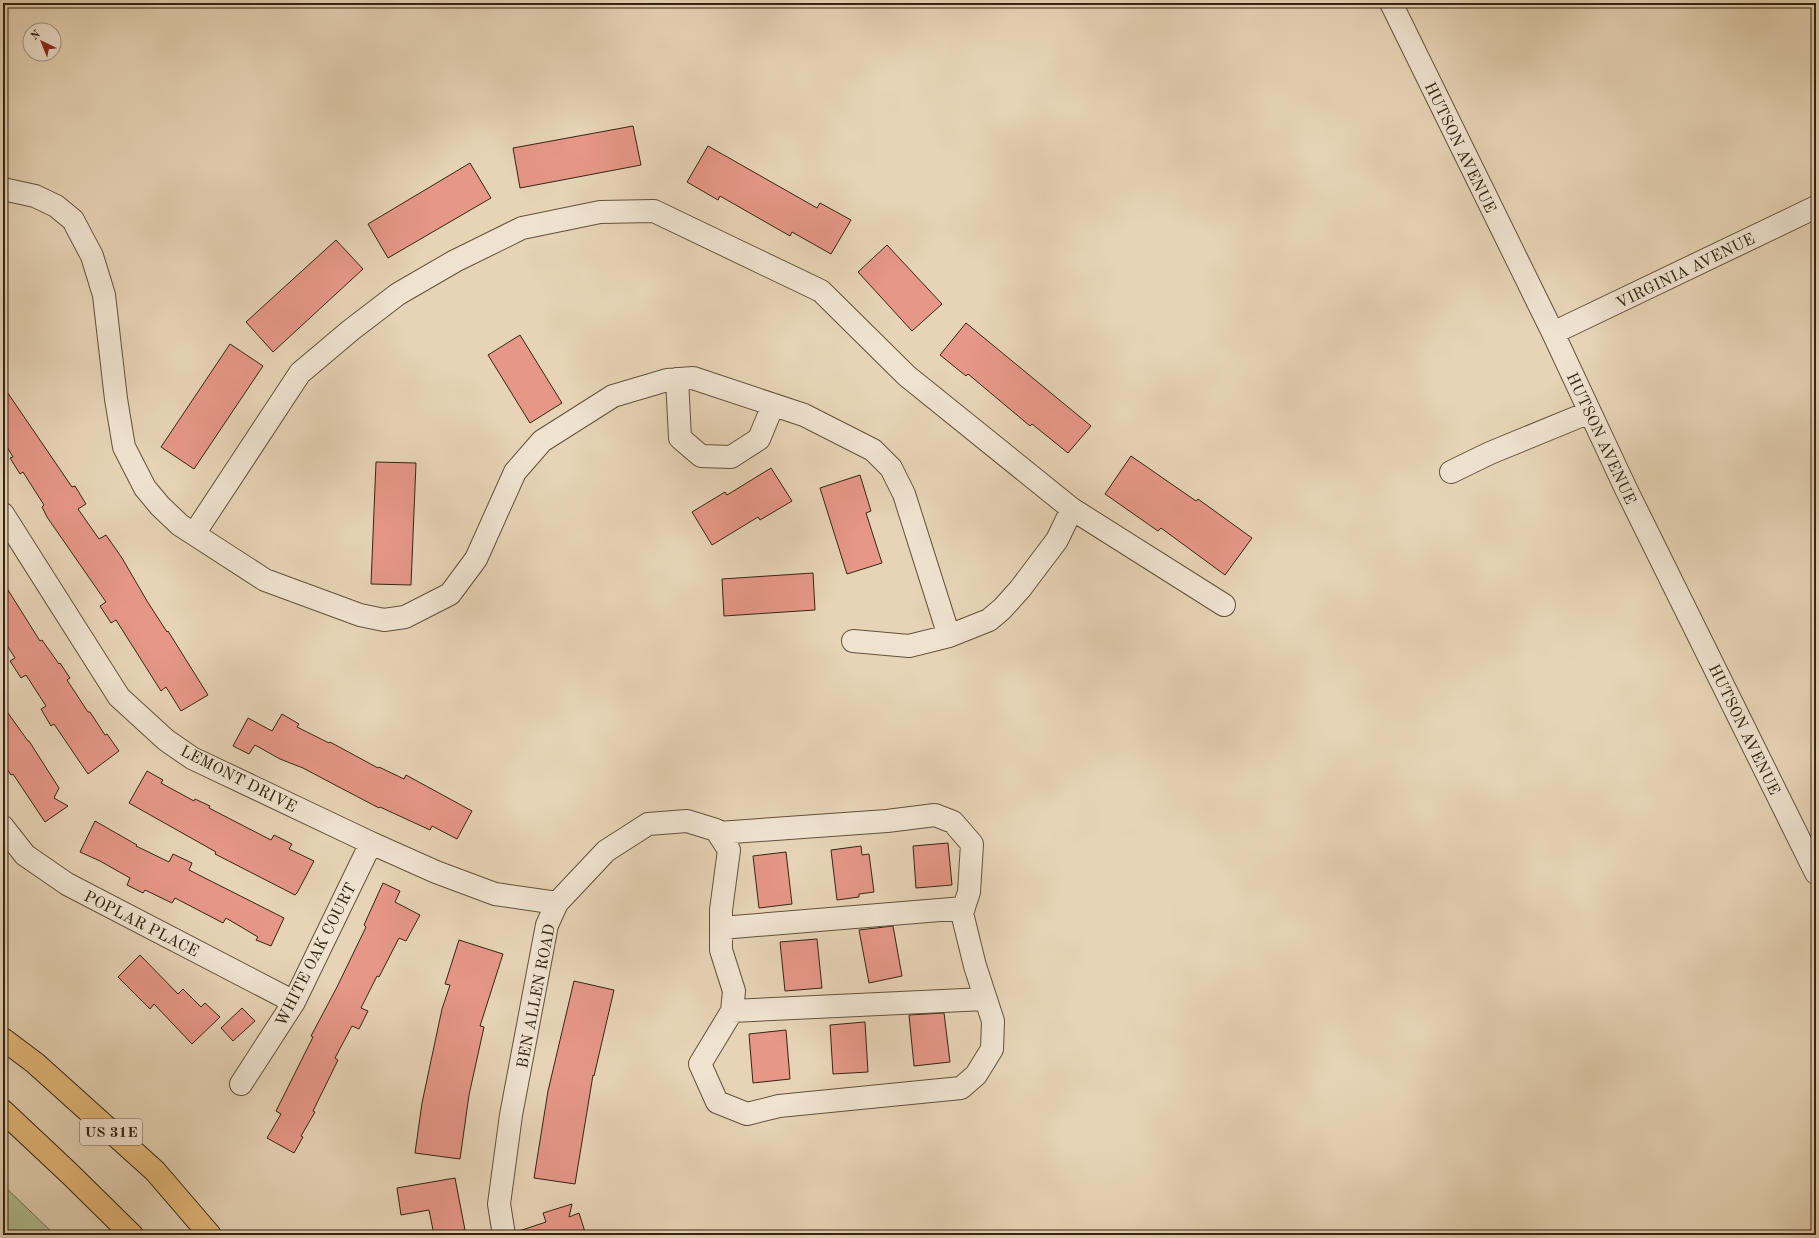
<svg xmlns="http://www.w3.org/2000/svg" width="1819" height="1238" font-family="'Old Standard TT',serif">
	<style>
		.green { fill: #b0be92; stroke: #727252 }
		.building { fill: #e69788; stroke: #352511 }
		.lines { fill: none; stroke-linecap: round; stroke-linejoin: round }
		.minor-casing { stroke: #62513a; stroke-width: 24 }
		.highway-casing { stroke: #352511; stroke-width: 24 }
		.minor { stroke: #efe3d0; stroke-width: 22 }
		.highway { stroke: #e4ba7b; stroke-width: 22 }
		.labels { text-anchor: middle; stroke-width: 3; stroke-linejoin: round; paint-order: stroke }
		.shield { fill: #efe3d0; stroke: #6d5e4a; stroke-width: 1 }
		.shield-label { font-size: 15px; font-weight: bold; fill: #352511 }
		.street-label { font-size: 16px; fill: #352511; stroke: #efe3d0 }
	</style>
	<rect width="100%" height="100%" fill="#e7d4b6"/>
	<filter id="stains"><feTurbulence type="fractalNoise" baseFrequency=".005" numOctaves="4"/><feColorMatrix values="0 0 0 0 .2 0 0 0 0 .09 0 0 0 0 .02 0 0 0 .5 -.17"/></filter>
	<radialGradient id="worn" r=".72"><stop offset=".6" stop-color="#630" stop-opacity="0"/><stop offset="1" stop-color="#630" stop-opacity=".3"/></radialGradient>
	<path class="green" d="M3 1185 55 1235H3Z"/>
	<path class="building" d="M633 126 641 165 520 188 513 148Z
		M708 146 817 208 820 203 851 220 831 254 792 232 790 236 720 196 718 200 687 182Z
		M470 163 491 198 388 258 368 224Z
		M336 240 363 269 273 352 246 322Z
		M887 245 942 304 912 331 858 272Z
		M966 323 1091 426 1068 453 1032 424 1030 426 968 374 966 376 940 355Z
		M520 335 562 403 530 423 488 355Z
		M230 344 263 366 194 469 161 447Z
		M3 386 72 487 75 486 86 504 78 509 99 539 106 535 122 558 147 601 167 632 168 631 208 695 181 711 166 687 161 691 116 620 111 623 100 606 106 602 47 517 42 507 44 505 23 472 20 474 10 458 13 457 3 440Z
		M1131 456 1196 501 1198 499 1252 538 1225 575 1161 528 1158 531 1105 494Z
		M376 462 416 463 411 585 371 584Z
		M771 468 792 501 760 520 758 517 712 545 692 512 725 492 727 495Z
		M860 475 871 511 866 513 882 563 847 574 820 488Z
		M813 573 815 610 724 616 722 579Z
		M3 582 40 641 42 640 59 664 60 663 70 678 67 680 88 712H90L105 735 107 734 119 751 88 774 54 724 51 726 41 709 46 706 26 675 21 678 10 661 15 658 3 639Z
		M3 706 28 741H29L59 788 54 798 68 806 45 822 13 774 11 775 3 763Z
		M282 714 299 724 297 727 329 743 330 742 378 768 379 767 404 779 406 775 472 811 457 839 432 826 430 830 380 807 379 808 337 786 303 768 280 759 255 745 249 754 233 746 248 718 272 731Z
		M147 771 163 780 161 783 194 801 195 799 210 806 209 808 238 823 271 840 274 835 292 844 289 849 314 861 297 893 295 895 215 854 216 852 129 803Z
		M95 821 137 845 136 846 169 862 173 854 192 863 189 870 284 918 271 946 256 940 258 937 226 918 223 923 175 898 172 903 145 890 143 893 127 885 130 878 100 861 80 852Z
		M948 843 952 885 916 888 913 846Z
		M861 846 862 855 869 854 874 892 859 894V897L837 900 831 850Z
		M786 852 792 904 759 908 753 856Z
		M383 883 400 891 395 902 420 915 406 941 399 938 379 977 377 976 361 1008 368 1011 359 1029 352 1026 335 1058 338 1060 313 1111 315 1112 301 1136 303 1137 294 1153 267 1138 281 1114 276 1111 313 1037 311 1036 337 987 366 927 364 925Z
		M893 926 902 976 869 983 859 930Z
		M817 939 822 988 785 991 780 942Z
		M459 940 503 954 480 1026 484 1027 469 1095 460 1159 415 1153 422 1103 442 1009 450 985 445 984Z
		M140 955 178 994 183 989 201 1007 205 1003 220 1017 192 1044 154 1004 150 1009 118 977Z
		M574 981 614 990 594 1076 593 1075 575 1184 534 1178 548 1091Z
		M242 1008 255 1021 233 1041 221 1028Z
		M944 1013 950 1062 914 1066 909 1015Z
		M865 1022 868 1072 833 1074 830 1025Z
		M786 1030 790 1079 753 1083 749 1034Z
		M455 1178 465 1230 434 1235 429 1210 401 1215 397 1188Z
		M572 1204 569 1217 579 1213 586 1235H516V1232L546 1222 543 1213Z"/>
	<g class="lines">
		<defs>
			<path id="minor" d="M1391 3 1553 333 1626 489 1816 873
				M3 189 35 196 56 206 73 220 92 256 104 295 116 399 124 447 145 488 160 506 180 525 265 580 360 615 384 620 405 617 450 594 476 559 515 472 542 441 613 396 667 380 693 378 804 415 873 450 891 468 904 494 949 636
				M1553 333 1816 207
				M677 379 680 438 701 456 731 457 759 439 773 405
				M1451 472 1490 453 1590 412
				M3 514 119 697 166 740 192 758 371 843 436 872 495 894 557 903
				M194 534 300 373 351 330 398 294 455 261 522 228 600 212 654 211 821 291 907 376 1072 509 1224 605
				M853 641 909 646 949 636 989 620 1002 609 1020 589 1057 540 1072 509
				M3 827 25 855 67 884 294 1002
				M721 928 964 908
				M732 1011 985 999
				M241 1084 294 1002 371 843
				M504 1235 499 1204 511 1115 547 925 557 903 606 851 648 824 687 821 716 830 729 850 721 910V950L734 991 732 1011 700 1064 717 1102 747 1114 779 1106 961 1088 976 1075 992 1049 993 1021 975 966 962 913 969 892 972 844 953 822 935 815 887 821 718 833"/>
			<path id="highway" d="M3 1039 35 1063 155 1171 210 1235
				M3 1111 70 1174 132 1235"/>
		</defs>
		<use href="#minor" class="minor-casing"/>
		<use href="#highway" class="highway-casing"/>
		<use href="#minor" class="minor"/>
		<use href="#highway" class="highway"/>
	</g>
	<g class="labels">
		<rect class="shield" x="80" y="1119" width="62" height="26" rx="3"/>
		<g class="shield-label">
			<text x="111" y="1137">US 31E</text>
		</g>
		<g class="street-label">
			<text transform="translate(1461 147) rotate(64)" y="6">HUTSON AVENUE</text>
			<text transform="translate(1685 270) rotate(-26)" y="6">VIRGINIA AVENUE</text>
			<text transform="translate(1602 438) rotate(65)" y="6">HUTSON AVENUE</text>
			<text transform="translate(1745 729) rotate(64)" y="6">HUTSON AVENUE</text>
			<text transform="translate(239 778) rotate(27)" y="6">LEMONT DRIVE</text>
			<text transform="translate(142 923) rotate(27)" y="6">POPLAR PLACE</text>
			<text transform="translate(315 954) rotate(-63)" y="6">WHITE OAK COURT</text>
			<text transform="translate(535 996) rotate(-79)" y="6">BEN ALLEN ROAD</text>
		</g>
	</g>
	<rect width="1819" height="1238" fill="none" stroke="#e7d4b6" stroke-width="16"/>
	<rect x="4" y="4" width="1811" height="1230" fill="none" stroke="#352511" stroke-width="2"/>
	<rect x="8" y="8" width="1803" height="1222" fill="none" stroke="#352511"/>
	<g transform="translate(42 42) rotate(317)"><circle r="19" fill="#efe3d0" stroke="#a59784"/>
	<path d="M0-3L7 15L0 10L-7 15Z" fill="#8f2418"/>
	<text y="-6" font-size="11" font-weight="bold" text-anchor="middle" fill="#352511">N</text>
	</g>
	<rect width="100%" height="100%" filter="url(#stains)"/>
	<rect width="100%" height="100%" fill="url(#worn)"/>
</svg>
